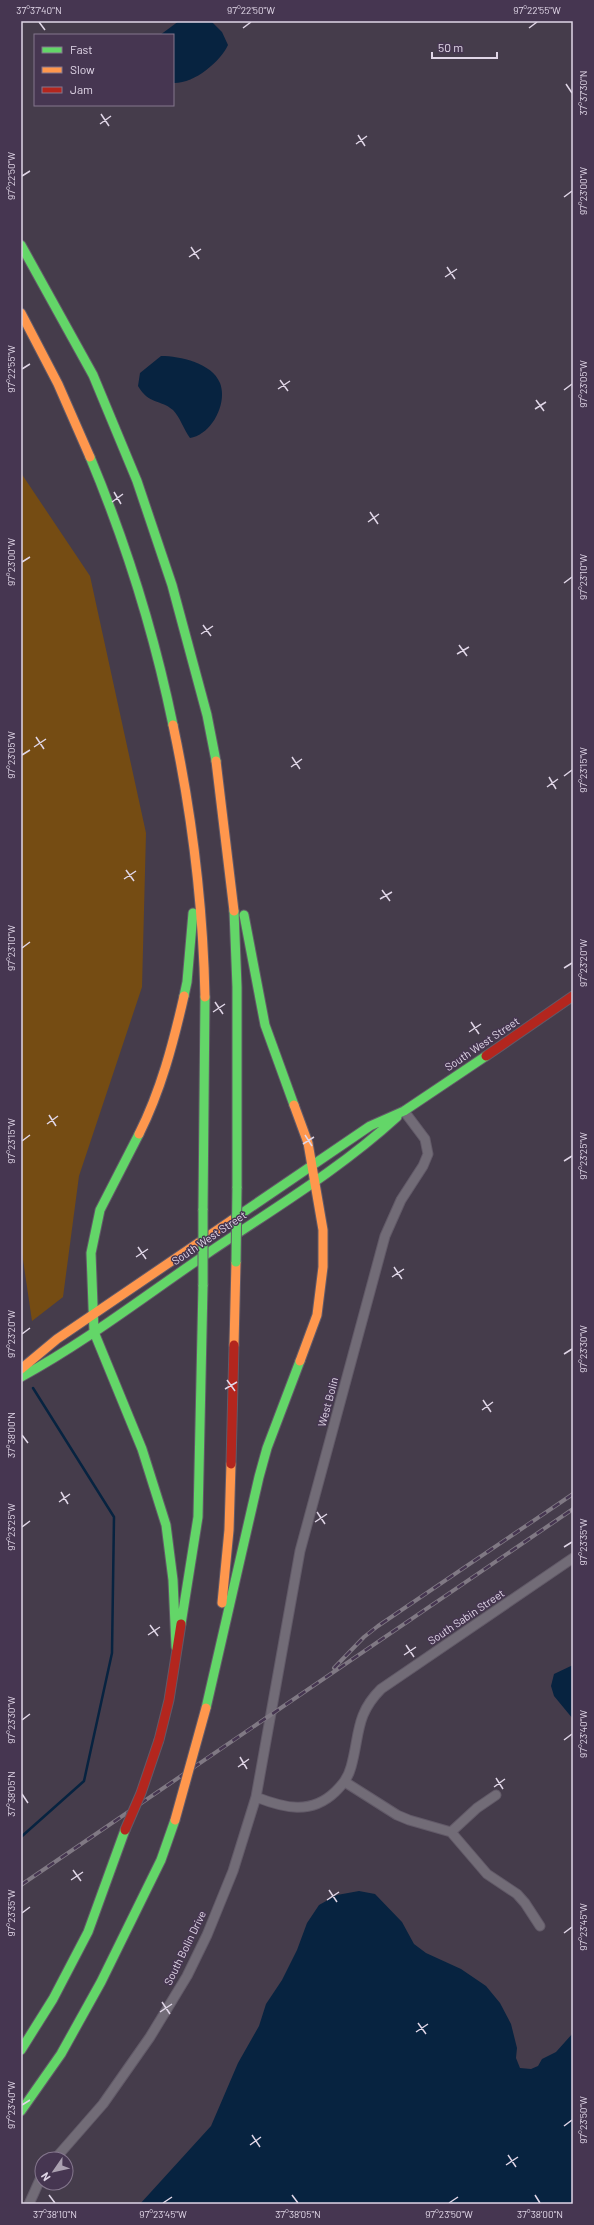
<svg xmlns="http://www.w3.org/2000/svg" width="594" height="2225" font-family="Barlow,sans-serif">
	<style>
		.green { fill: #754c13 }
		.water { fill: #072340 }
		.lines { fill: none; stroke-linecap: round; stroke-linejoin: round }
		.stream { stroke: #072340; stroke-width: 2.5 }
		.street-casing { stroke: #625a68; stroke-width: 11 }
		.fast-casing { stroke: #625a68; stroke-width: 11 }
		.slow-casing { stroke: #625a68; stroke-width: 11 }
		.jam-casing { stroke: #625a68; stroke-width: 11 }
		.street { stroke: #726c77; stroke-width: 9 }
		.fast { stroke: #63d668; stroke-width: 9 }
		.slow { stroke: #ff974d; stroke-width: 9 }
		.jam { stroke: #b3261e; stroke-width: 9 }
		.rail-casing { stroke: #807984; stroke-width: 4 }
		.rail { stroke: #463651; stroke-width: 2.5; stroke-dasharray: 8; stroke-linecap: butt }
		.fast-bridge-casing { stroke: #625a68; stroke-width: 11; stroke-linecap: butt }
		.slow-bridge-casing { stroke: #625a68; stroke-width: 11; stroke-linecap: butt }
		.jam-bridge-casing { stroke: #625a68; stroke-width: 11; stroke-linecap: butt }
		.fast-bridge { stroke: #63d668; stroke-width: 9 }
		.slow-bridge { stroke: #ff974d; stroke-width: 9 }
		.jam-bridge { stroke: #b3261e; stroke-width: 9 }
		.ticks { fill: none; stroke: #e0d6e7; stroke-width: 1.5 }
		.labels { text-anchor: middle; stroke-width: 3; stroke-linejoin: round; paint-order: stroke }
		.street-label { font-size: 11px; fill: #e0d6e7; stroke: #463651 }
		.neatline { fill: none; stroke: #e0d6e7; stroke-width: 1.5 }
		.ticks-label { font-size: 10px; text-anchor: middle; fill: #e0d6e7 }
	</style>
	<rect width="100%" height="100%" fill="#453c4b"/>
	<path class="green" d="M21 473 90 576 146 833 142 987 79 1176 63 1297 32 1321 21 1246Z"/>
	<path class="water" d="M179 21H211L222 32 228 45C220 62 194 84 173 83V35H160Z
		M161 356C180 356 212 363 220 383 228 404 211 435 190 438 184 430 180 417 173 410 160 399 149 405 138 386L140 373Z
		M573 1665V1719L554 1696 551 1686 554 1674Z
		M359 1891 375 1894 402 1922 414 1944 426 1953 461 1969 486 1986 500 2003 511 2024 517 2048 516 2058 520 2068 531 2069 538 2066 542 2059 556 2052 573 2033V2204H140L211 2126 238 2063 259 2026 266 2004 282 1980 297 1950 307 1923 319 1905 337 1895Z"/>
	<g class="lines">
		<path class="stream" d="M21 1837 84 1781 112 1653 114 1517 33 1388"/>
		<defs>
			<path id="street" d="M345 1782 397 1815 409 1820 451 1832 487 1874 517 1894 525 1903 540 1926
				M256 1797C284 1808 311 1815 335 1792 343 1784 348 1778 351 1767 360 1735 355 1715 381 1689L573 1558
				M451 1832 477 1808 496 1795
				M55 2159 103 2104 150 2037 187 1976 207 1935 233 1871 256 1797 300 1551 385 1236 401 1200 423 1166 428 1154 425 1139 404 1111
				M29 2204 42 2175"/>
			<path id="fast" d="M21 245 93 375 137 481 172 585 207 715 216 761
				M90 457C126 543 154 633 173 725
				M234 911 237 987V1188
				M244 915 265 1025 294 1105
				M184 996 187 982 193 913
				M139 1134 100 1210 91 1253 94 1332 142 1449 166 1525 173 1580 176 1647
				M203 1210 205 997
				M232 1220 370 1126 404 1111 486 1056
				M21 1377C87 1341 146 1295 208 1253 273 1209 339 1170 397 1117
				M181 1624 198 1517 203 1285
				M206 1708 259 1477 267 1448 300 1361
				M21 2050 53 1999 88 1932 125 1830
				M21 2111 61 2054 101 1982 161 1860 175 1820"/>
			<path id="slow" d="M21 313 58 384 90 457
				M173 725C192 814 203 905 205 997
				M216 761 234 911
				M294 1105 308 1143 323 1230V1267L317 1315 300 1361
				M139 1134C161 1090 173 1044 184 996
				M234 1345 236 1262
				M21 1369 57 1339 232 1220
				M222 1603 229 1530 231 1464"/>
			<path id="jam" d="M486 1056 573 996
				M231 1464 234 1345
				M159 1740 169 1700 181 1624"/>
		</defs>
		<use href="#street" class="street-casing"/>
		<use href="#fast" class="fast-casing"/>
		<use href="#slow" class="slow-casing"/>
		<use href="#jam" class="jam-casing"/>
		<use href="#street" class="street"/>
		<use href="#fast" class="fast"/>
		<use href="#slow" class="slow"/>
		<use href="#jam" class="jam"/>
		<defs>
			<path id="rail" d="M334 1668 364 1637 378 1626 573 1494
				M21 1885 573 1509"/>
		</defs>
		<use href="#rail" class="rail-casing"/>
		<use href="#rail" class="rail"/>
		<defs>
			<path id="fast-bridge" d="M203 1210V1285
				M236 1262 237 1188"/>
			<path id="slow-bridge" d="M175 1820 206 1708"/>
			<path id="jam-bridge" d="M125 1830 141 1793 159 1740"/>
		</defs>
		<use href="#fast-bridge" class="fast-bridge-casing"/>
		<use href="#slow-bridge" class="slow-bridge-casing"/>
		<use href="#jam-bridge" class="jam-bridge-casing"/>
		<use href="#fast-bridge" class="fast-bridge"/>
		<use href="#slow-bridge" class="slow-bridge"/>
		<use href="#jam-bridge" class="jam-bridge"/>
	</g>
	<path class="ticks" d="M39 22 45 30M243 28 251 22M529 28 537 22M566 84 572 93M101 114 109 126M100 124 111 116M358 135 365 146M356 144 367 136M22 176 30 171M564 197 572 191M191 247 199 259M189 257 201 249M447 267 455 279M445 277 457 269M22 369 30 364M280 380 288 391M278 389 290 381M564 390 572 384M536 400 544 411M535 409 546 402M114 492 121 504M112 502 123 494M370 512 378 524M368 522 379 514M22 562 30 557M564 583 572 577M203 625 211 636M201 634 213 626M459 645 467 656M457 654 469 647M36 737 44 749M34 747 46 739M22 755 30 750M292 757 300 769M291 767 302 759M564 776 572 770M549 777 556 789M547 787 558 779M126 870 134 881M124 879 136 871M382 890 390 901M380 899 392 892M22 948 30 942M564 968 572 963M215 1002 223 1014M213 1012 225 1004M471 1022 479 1034M469 1032 481 1024M49 1115 56 1126M47 1124 58 1116M305 1135 312 1146M22 1141 30 1135M303 1144 314 1137M564 1161 572 1156M138 1247 146 1259M136 1257 148 1249M394 1267 402 1279M392 1277 404 1269M22 1334 30 1328M564 1354 572 1349M227 1380 235 1391M225 1389 237 1382M483 1400 491 1412M482 1410 493 1402M22 1435 28 1443M61 1492 68 1504M59 1502 70 1494M317 1512 325 1524M315 1522 327 1514M22 1527 30 1521M564 1547 572 1542M150 1625 158 1636M148 1635 160 1627M406 1645 414 1657M404 1655 416 1647M22 1720 30 1714M564 1740 572 1734M240 1757 247 1769M238 1767 249 1759M496 1778 503 1789M494 1787 505 1779M22 1794 28 1803M73 1870 81 1881M71 1880 83 1872M329 1890 337 1902M327 1900 339 1892M22 1913 30 1907M564 1933 572 1927M162 2002 170 2014M160 2012 172 2004M418 2023 426 2034M416 2032 428 2024M22 2105 30 2100M564 2126 572 2120M252 2135 260 2147M250 2145 261 2137M508 2155 516 2167M506 2165 518 2157M49 2195 55 2203M292 2195 298 2203M535 2195 540 2203M163 2203 172 2197M449 2203 458 2197"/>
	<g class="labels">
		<g class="street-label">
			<text transform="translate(482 1044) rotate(-34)" y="4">South West Street</text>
			<text transform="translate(209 1238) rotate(-34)" y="4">South West Street</text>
			<text transform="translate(328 1402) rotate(-75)" y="4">West Bolin</text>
			<text transform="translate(466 1617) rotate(-34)" y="4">South Sabin Street</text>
			<text transform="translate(185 1948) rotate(-64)" y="4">South Bolin Drive</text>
		</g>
	</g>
	<rect width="594" height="2225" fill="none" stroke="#463651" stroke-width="44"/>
	<rect x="34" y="34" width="140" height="72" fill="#463651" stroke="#84768d"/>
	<rect x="42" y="47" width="20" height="6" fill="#63d668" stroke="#84768d"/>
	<text x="70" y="54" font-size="12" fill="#e0d6e7">Fast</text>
	<rect x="42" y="67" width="20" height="6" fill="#ff974d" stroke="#84768d"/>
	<text x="70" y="74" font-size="12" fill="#e0d6e7">Slow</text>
	<rect x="42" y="87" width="20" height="6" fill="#b3261e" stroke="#84768d"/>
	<text x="70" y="94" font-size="12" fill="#e0d6e7">Jam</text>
	<g transform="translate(54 2171) rotate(236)"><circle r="19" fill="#463651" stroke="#84768d"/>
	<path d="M0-3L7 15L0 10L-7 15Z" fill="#aaa0b0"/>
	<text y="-6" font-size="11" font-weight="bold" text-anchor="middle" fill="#e0d6e7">N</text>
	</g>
	<path d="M432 52v6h65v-6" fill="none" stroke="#e0d6e7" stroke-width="2"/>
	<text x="438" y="52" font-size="12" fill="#e0d6e7" stroke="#463651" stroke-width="3" paint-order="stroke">50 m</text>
	<rect x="22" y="22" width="550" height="2181" class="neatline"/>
	<g class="ticks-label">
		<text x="39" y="14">37°37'40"N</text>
		<text x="251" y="14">97°22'50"W</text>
		<text x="537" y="14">97°22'55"W</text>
		<text transform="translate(583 93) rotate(-90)" y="4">37°37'30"N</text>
		<text transform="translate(11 176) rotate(-90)" y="4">97°22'50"W</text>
		<text transform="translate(583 191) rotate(-90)" y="4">97°23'00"W</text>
		<text transform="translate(11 369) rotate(-90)" y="4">97°22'55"W</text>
		<text transform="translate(583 384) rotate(-90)" y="4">97°23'05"W</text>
		<text transform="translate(11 562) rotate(-90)" y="4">97°23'00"W</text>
		<text transform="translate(583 577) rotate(-90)" y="4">97°23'10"W</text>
		<text transform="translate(11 755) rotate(-90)" y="4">97°23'05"W</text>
		<text transform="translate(583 770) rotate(-90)" y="4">97°23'15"W</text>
		<text transform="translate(11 948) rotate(-90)" y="4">97°23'10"W</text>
		<text transform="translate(583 963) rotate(-90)" y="4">97°23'20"W</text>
		<text transform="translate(11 1141) rotate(-90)" y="4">97°23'15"W</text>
		<text transform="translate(583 1156) rotate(-90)" y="4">97°23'25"W</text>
		<text transform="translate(11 1334) rotate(-90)" y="4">97°23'20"W</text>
		<text transform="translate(583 1349) rotate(-90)" y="4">97°23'30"W</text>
		<text transform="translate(11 1435) rotate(-90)" y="4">37°38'00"N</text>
		<text transform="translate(11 1527) rotate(-90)" y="4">97°23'25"W</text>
		<text transform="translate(583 1542) rotate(-90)" y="4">97°23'35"W</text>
		<text transform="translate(11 1720) rotate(-90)" y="4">97°23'30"W</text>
		<text transform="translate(583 1734) rotate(-90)" y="4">97°23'40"W</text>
		<text transform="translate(11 1794) rotate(-90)" y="4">37°38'05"N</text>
		<text transform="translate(11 1913) rotate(-90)" y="4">97°23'35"W</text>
		<text transform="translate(583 1927) rotate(-90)" y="4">97°23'45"W</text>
		<text transform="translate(11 2105) rotate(-90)" y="4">97°23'40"W</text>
		<text transform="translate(583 2120) rotate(-90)" y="4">97°23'50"W</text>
		<text x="55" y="2218">37°38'10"N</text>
		<text x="163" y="2218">97°23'45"W</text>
		<text x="298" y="2218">37°38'05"N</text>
		<text x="449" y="2218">97°23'50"W</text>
		<text x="540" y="2218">37°38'00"N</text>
	</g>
</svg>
